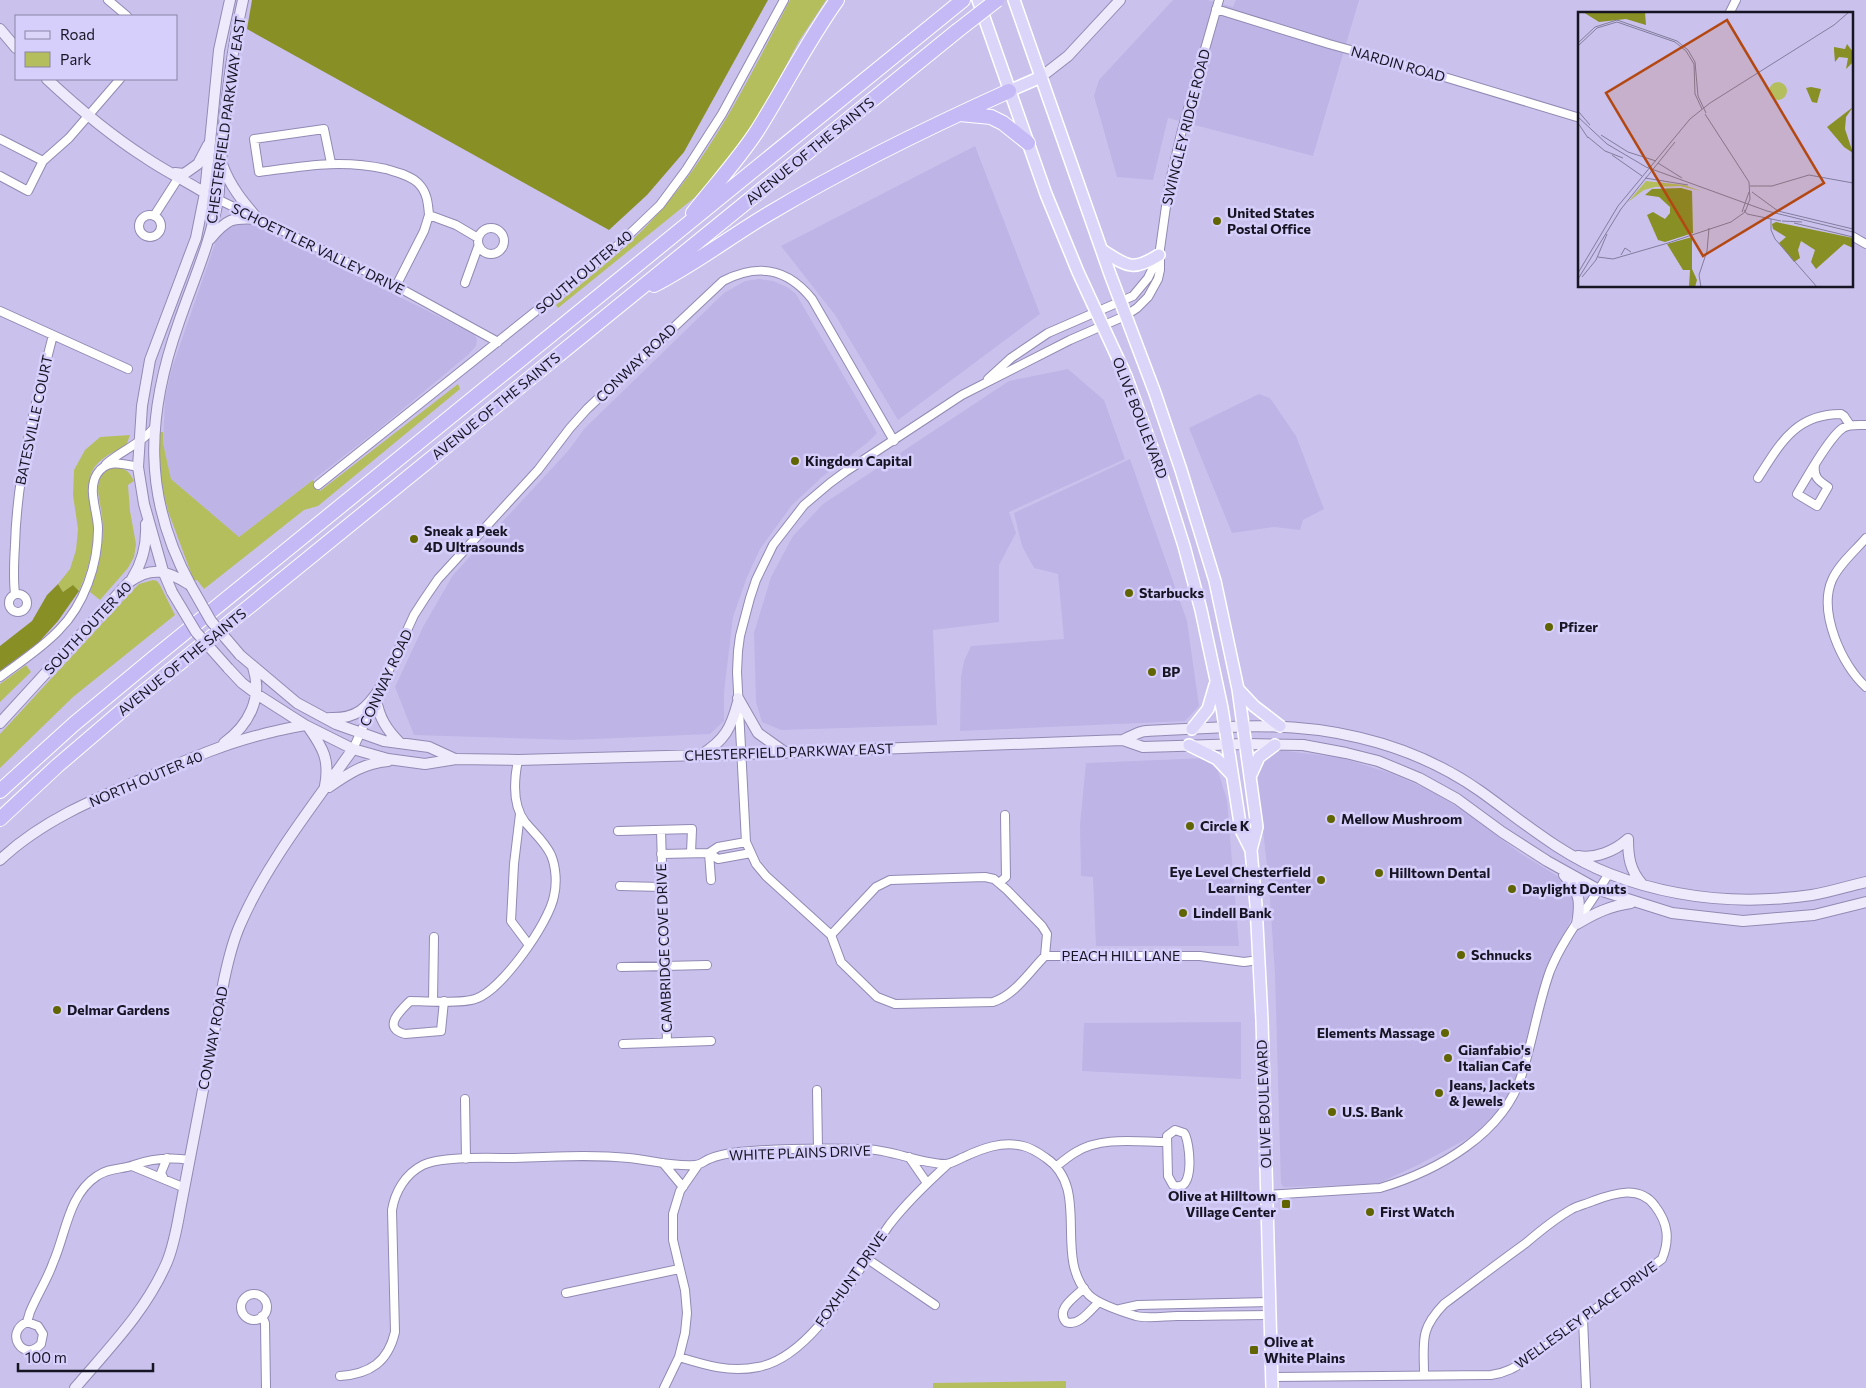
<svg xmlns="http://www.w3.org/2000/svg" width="1866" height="1388" font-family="Commissioner,sans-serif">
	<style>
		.built { fill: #beb4e6 }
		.green { fill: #b5be5d }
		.forest { fill: #888f25 }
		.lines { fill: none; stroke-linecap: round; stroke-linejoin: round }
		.street-casing { stroke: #928ab3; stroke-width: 10 }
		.secondary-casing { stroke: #928ab3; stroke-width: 12 }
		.primary-casing { stroke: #fff; stroke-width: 14 }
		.highway-casing { stroke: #fff; stroke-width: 16 }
		.street { stroke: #fff; stroke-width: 8 }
		.secondary { stroke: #eeeafc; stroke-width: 10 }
		.primary { stroke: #dcd5fa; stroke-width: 11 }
		.highway { stroke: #c5b9f6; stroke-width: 14 }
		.secondary-bridge-casing { stroke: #928ab3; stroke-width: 12; stroke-linecap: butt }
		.highway-bridge-casing { stroke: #fff; stroke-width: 16; stroke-linecap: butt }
		.secondary-bridge { stroke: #eeeafc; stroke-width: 10 }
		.highway-bridge { stroke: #c5b9f6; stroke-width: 14 }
		.poi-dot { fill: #606501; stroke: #d7cffb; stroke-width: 2 }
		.labels { text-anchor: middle; stroke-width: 5; stroke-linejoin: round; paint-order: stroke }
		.street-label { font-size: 14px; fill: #171423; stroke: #d7cffb }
		.poi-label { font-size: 14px; font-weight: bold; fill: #171423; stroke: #d7cffb; text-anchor: start }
		.inset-road { fill: none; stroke: #827c9c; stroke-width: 1 }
		.view { fill: #b44812; fill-opacity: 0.15; stroke: #b44812; stroke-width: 2.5 }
		.inset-edge { fill: none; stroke: #171423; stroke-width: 2.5 }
	</style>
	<rect width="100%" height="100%" fill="#cac2ed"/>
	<path class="built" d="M1173 0H1207L1233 7 1236 0H1359L1313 156 1168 118 1153 180 1117 177 1094 96 1099 80Z
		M975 146 1040 314 898 420 835 315 781 246Z
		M248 223 257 226 474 334 477 339 476 346 469 354 380 428 239 537 171 479 163 443 165 399 171 371 217 238 227 229 237 224Z
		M759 279 773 281 787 287 796 294 877 433 867 443 822 477 792 505 760 549 747 577 733 617 724 692V721L710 734 571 740 414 735 395 687 423 627 453 575 568 451 585 428 724 293 745 281Z
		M1068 369 1104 400 1125 459 1009 512 1016 533 999 565V622L933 630 937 725 781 730 762 722 756 702 754 633 771 577 793 536 823 504 1009 381Z
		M1259 394 1270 398 1296 436 1324 509 1303 520 1300 530 1274 527 1232 533 1189 428Z
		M1130 459 1187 621 1199 706 1185 721 960 731 961 677 964 661 971 646 1064 639 1058 574 1034 568 1022 546 1014 513Z
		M1279 750 1342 758 1393 774 1427 789 1461 809 1520 853 1562 879 1571 889 1575 903 1574 911 1568 926 1551 958 1524 1059 1506 1100 1496 1114 1472 1136 1418 1165 1377 1184 1284 1187 1281 1184 1275 975 1269 884 1257 776 1264 759 1273 752Z
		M1206 758 1218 771 1227 800 1239 946H1096L1093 877 1081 876 1080 825 1086 763Z
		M1241 1022V1079L1082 1071 1084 1023Z"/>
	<path class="green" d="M790 0H826L799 41 758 118 738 148 713 178 694 198 558 308 556 305C589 277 624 251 653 219 712 156 750 76 790 0Z
		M458 384 460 389 318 506 304 510 204 589 197 580 194 581 168 511 160 477 159 432H163V443L171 479 239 537 313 480 320 491Z
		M130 435 126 446C113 452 97 459 91 474 86 489 91 505 93 520 95 545 89 569 79 591L73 586 63 592 58 584 70 569 76 550 78 529 73 495 74 470 85 450 100 437Z
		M112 467C124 467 129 470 134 481L128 485 130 511 136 544 134 557 128 568 100 600 90 592C99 568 105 542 102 516 101 505 96 492 99 481 101 475 107 470 112 467Z
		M153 580 157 581 160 585 175 615 73 697 0 768V734L133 590 139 584Z
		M26 665 31 672 0 702V684Z
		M1066 1381V1388H933V1383Z"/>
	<path class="forest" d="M252 0H768L684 152 647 195 609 230 247 29Z
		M58 584 63 592 73 585 79 591 58 621 38 643 0 671V646L32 621 47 595Z"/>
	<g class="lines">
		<defs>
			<path id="street" d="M108 0 127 16
				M1219 0 1182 130 1169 185 1160 249V270L1158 279 1148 297 1137 308 1125 316 1070 340 962 395 845 472 830 483 804 505 773 545 756 580 750 598 740 636 738 651 737 672 746 842 756 864 766 876 831 935 841 962 877 997 895 1004 993 1002C1015 995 1029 972 1045 956H1200L1244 962 1259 960
				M1216 9 1329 44 1408 66 1580 118
				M1729 14 1736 0
				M0 139 43 161
				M331 163 324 129 254 139 259 172C305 166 340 159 386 169 396 172 410 175 418 183 427 192 428 202 429 215L456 225 478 238
				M0 176 28 191 43 161 69 138 120 79
				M205 193 396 286 498 342
				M139 226a11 11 0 1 1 22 0a11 11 0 1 1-22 0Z
				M154 216 179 177
				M478 241a13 13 0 1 1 26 0a13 13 0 1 1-26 0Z
				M1852 236 1866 244
				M465 283 478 247
				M396 286 424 231 429 215
				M0 311 128 369
				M988 379 1011 358 1048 333 1133 296 1148 278 1158 257
				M106 464C121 451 142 443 154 428
				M1815 465C1813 477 1819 481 1828 487L1817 506 1797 494C1806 479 1830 436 1843 428 1849 424 1858 425 1866 425
				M1758 478C1780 444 1795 414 1841 414L1844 416 1850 425
				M318 485 615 248 660 205 686 170 722 114 784 0
				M1866 538C1855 551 1839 564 1832 580 1818 612 1842 666 1866 687
				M15 594C13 577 14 562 15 545 17 473 35 405 53 335
				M9 603a9 9 0 1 1 18 0a9 9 0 1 1-18 0Z
				M0 677C20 662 42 648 59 630 84 605 98 565 98 529 98 512 87 490 97 474 107 458 124 464 138 467
				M353 749 414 615 425 598 438 579 538 470 570 428 587 409 723 281C758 263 787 268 812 299L894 441
				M520 814 514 864 511 921 529 945
				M661 830 667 1042
				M618 831 692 829 691 853
				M709 853 718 847 746 842
				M709 853 711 880
				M661 854 709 853 718 859 751 853
				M999 883 1006 877 1005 815
				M620 886 662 887
				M831 935 876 887 890 880 985 877 994 879 1007 890 1042 926 1047 934 1045 956
				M621 967 707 965
				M433 1001 434 937
				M444 1001 441 1031 405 1034C381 1028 401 1010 410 1001 427 1001 461 1004 475 999 501 991 549 923 554 896 557 883 556 867 551 855 545 842 534 833 525 822 512 805 514 780 518 760
				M623 1044 711 1041
				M817 1090 818 1149
				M465 1099 466 1159
				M1175 1130 1184 1133C1190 1140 1196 1196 1173 1185L1168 1176 1167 1136Z
				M909 1157 927 1183
				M663 1163 683 1187
				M132 1166 185 1188
				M1057 1166C1063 1161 1069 1156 1076 1152 1102 1136 1138 1142 1167 1142
				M164 1179 161 1173 167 1158
				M1267 1195 1380 1188C1437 1171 1504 1134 1522 1074 1533 1040 1538 1004 1550 971 1564 936 1590 906 1609 873
				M866 1258 935 1305
				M1084 1288C1075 1297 1055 1309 1066 1322 1079 1327 1090 1310 1099 1302
				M566 1293 679 1269
				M241 1307a13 13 0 1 1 26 0a13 13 0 1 1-26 0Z
				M1120 1309 1138 1305 1270 1302
				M262 1316 265 1323 266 1388
				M1583 1319 1586 1388
				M27 1322 38 1326 43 1334 41 1344C24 1363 3 1333 27 1322L30 1312C37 1295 47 1280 53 1263 66 1234 68 1195 97 1176 110 1167 121 1170 134 1165 153 1158 170 1157 190 1160
				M679 1357C705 1365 730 1373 758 1367 814 1357 858 1268 890 1224 907 1202 927 1183 948 1164
				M340 1376C370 1374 388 1362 395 1332L392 1210C395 1192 405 1174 423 1165 441 1156 489 1158 510 1158 549 1157 590 1154 629 1158 651 1160 673 1167 695 1165 701 1165 704 1161 709 1159 718 1155 730 1153 739 1152 780 1148 823 1148 863 1149 891 1149 917 1163 945 1164 951 1164 957 1160 964 1157 983 1148 1002 1141 1023 1146 1032 1148 1039 1153 1046 1158 1092 1189 1052 1257 1089 1295 1098 1304 1123 1312 1136 1316 1148 1319 1165 1316 1177 1316 1208 1316 1239 1315 1270 1315
				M1272 1377 1491 1375C1507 1373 1517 1366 1530 1358L1662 1259C1670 1239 1668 1223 1655 1206 1640 1185 1614 1193 1593 1201 1586 1204 1578 1206 1572 1209 1556 1218 1540 1231 1526 1243 1498 1263 1471 1284 1444 1304 1419 1330 1424 1341 1424 1375
				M664 1388 679 1357 685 1333 687 1313 685 1290 673 1240V1214L680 1191 698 1165"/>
			<path id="secondary" d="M0 29 16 48
				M1041 77 1068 56 1120 0
				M47 79C78 108 110 135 146 158 165 171 186 181 205 193
				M222 164C230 186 243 202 258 219
				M175 173 184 174 198 164 208 145
				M210 239C227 219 232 217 258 219
				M132 579C142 563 147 543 146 524
				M191 586C142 497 146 415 179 322 193 281 211 242 218 199 220 187 219 174 221 162 225 108 231 53 243 0
				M172 592 163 571 144 504 138 467 142 406 150 360 196 238 205 193 219 50 230 0
				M240 655 297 703 336 724 384 741 429 747 455 759
				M228 668 242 683 258 695 305 725 353 749 388 759 425 764 456 759 518 760 740 754 1123 740C1129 737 1135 734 1141 732 1148 730 1157 731 1165 730 1186 729 1207 728 1228 727 1316 722 1406 739 1480 791 1522 821 1561 855 1610 874 1675 899 1743 905 1812 895 1830 892 1848 886 1866 882
				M738 698 758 733 786 753
				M376 699C379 718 387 730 400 743
				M330 718C357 719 367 708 381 687
				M0 723 129 582C153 565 168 571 190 585
				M309 728C323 748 330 760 325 786
				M1123 740 1143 747 1245 744 1303 745 1346 753 1378 761 1419 778 1457 799 1502 832 1547 861 1599 890 1672 913 1743 921 1814 915 1866 902
				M224 743C249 725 263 698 253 667
				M701 755C725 740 731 728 738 702
				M329 787C348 774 364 763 388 761
				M1628 839C1628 857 1630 870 1642 884
				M1578 856C1595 859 1615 851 1628 839
				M0 860C41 821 94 799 145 778 183 762 220 745 260 735 274 731 290 728 305 725
				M1564 875C1580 892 1581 901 1577 924
				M1577 924C1595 913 1610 906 1631 903
				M75 1388C109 1348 146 1311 167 1262 174 1245 177 1227 180 1210L224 980C228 961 232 943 240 925 266 864 314 804 353 749"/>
			<path id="primary" d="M978 0 1046 194 1078 272 1126 376 1159 467 1184 546 1201 610 1222 708 1241 830 1251 850
				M1014 0 1110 274 1155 393 1181 470 1215 581 1238 689 1257 827 1251 850 1256 905 1262 1020 1272 1388
				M1009 91 1041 77
				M1102 250C1127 266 1132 272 1159 255
				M1239 690 1254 706 1280 726
				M1192 729 1208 709 1215 685
				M1189 745 1217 759 1232 775
				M1250 777 1259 757 1275 745"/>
			<path id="highway" d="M960 114 991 117 1003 123 1028 143
				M693 213C714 186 738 160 757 131 784 88 807 42 837 0
				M654 285C695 264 731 236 770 213 847 167 927 128 1009 91
				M0 791 74 724 150 661 963 0
				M0 819 57 766 133 701 957 31"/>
		</defs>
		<use href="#street" class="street-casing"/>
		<use href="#secondary" class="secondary-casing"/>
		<use href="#primary" class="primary-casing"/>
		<use href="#highway" class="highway-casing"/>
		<use href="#street" class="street"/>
		<use href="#secondary" class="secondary"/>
		<use href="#primary" class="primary"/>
		<use href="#highway" class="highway"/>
		<defs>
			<path id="secondary-bridge" d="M191 586 211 621 240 655
				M172 592 196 632 228 668"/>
			<path id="highway-bridge" d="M957 31 997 0"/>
		</defs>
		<use href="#secondary-bridge" class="secondary-bridge-casing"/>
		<use href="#highway-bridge" class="highway-bridge-casing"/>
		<use href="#secondary-bridge" class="secondary-bridge"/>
		<use href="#highway-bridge" class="highway-bridge"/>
	</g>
	<g class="poi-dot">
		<circle cx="1217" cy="221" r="5"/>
		<circle cx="795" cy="461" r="5"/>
		<circle cx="414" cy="539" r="5"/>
		<circle cx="1129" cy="593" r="5"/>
		<circle cx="1549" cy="627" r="5"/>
		<circle cx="1152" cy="672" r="5"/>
		<circle cx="1331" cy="819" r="5"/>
		<circle cx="1190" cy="826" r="5"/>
		<circle cx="1379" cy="873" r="5"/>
		<circle cx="1321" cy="880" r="5"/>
		<circle cx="1512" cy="889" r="5"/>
		<circle cx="1183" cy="913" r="5"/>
		<circle cx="1461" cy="955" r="5"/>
		<circle cx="57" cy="1010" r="5"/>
		<circle cx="1445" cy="1033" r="5"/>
		<circle cx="1448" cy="1058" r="5"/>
		<circle cx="1439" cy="1093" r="5"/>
		<circle cx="1332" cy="1112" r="5"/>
		<rect x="1281" y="1199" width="10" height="10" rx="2.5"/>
		<circle cx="1370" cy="1212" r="5"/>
		<rect x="1249" y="1345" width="10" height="10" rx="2.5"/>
	</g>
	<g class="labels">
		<g class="street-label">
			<text transform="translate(1398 64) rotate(16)" y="5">NARDIN ROAD</text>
			<text transform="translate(226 120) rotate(-82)" y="5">CHESTERFIELD PARKWAY EAST</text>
			<text transform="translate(1186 127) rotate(-76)" y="5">SWINGLEY RIDGE ROAD</text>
			<text transform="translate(810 151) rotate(-39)" y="5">AVENUE OF THE SAINTS</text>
			<text transform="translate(318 249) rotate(26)" y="5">SCHOETTLER VALLEY DRIVE</text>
			<text transform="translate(584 272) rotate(-40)" y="5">SOUTH OUTER 40</text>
			<text transform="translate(636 363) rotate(-44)" y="5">CONWAY ROAD</text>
			<text transform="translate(496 406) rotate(-39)" y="5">AVENUE OF THE SAINTS</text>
			<text transform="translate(1140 418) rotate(69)" y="5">OLIVE BOULEVARD</text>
			<text transform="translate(34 420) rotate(-78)" y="5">BATESVILLE COURT</text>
			<text transform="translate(88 628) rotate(-47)" y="5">SOUTH OUTER 40</text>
			<text transform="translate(182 662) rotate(-39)" y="5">AVENUE OF THE SAINTS</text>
			<text transform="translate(386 678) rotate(-65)" y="5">CONWAY ROAD</text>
			<text transform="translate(789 752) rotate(-2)" y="5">CHESTERFIELD PARKWAY EAST</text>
			<text transform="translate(146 779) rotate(-23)" y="5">NORTH OUTER 40</text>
			<text transform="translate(664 948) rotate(-92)" y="5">CAMBRIDGE COVE DRIVE</text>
			<text x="1121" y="961">PEACH HILL LANE</text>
			<text transform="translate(213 1038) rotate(-79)" y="5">CONWAY ROAD</text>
			<text transform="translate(1264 1104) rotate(-92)" y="5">OLIVE BOULEVARD</text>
			<text transform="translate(800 1153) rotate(-2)" y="5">WHITE PLAINS DRIVE</text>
			<text transform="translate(851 1279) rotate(-55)" y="5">FOXHUNT DRIVE</text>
			<text transform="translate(1586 1315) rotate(-36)" y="5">WELLESLEY PLACE DRIVE</text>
		</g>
		<g class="poi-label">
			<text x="1227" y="218">United States<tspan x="1227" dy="16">Postal Office</tspan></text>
			<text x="805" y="466">Kingdom Capital</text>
			<text x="424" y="536">Sneak a Peek<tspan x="424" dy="16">4D Ultrasounds</tspan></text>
			<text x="1139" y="598">Starbucks</text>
			<text x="1559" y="632">Pfizer</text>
			<text x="1162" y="677">BP</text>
			<text x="1341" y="824">Mellow Mushroom</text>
			<text x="1200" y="831">Circle K</text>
			<text x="1311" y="877" text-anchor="end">Eye Level Chesterfield<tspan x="1311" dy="16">Learning Center</tspan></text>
			<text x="1389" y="878">Hilltown Dental</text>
			<text x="1522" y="894">Daylight Donuts</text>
			<text x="1193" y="918">Lindell Bank</text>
			<text x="1471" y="960">Schnucks</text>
			<text x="67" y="1015">Delmar Gardens</text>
			<text x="1435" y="1038" text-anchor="end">Elements Massage</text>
			<text x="1458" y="1055">Gianfabio's<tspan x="1458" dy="16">Italian Cafe</tspan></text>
			<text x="1449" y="1090">Jeans, Jackets<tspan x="1449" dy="16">&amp; Jewels</tspan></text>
			<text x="1342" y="1117">U.S. Bank</text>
			<text x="1276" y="1201" text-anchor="end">Olive at Hilltown<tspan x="1276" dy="16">Village Center</tspan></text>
			<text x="1380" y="1217">First Watch</text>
			<text x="1264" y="1347">Olive at<tspan x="1264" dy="16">White Plains</tspan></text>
		</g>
	</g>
	<g transform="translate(1578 12)">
		<rect width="275" height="275" fill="#cac2ed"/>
		<path d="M191 79a9 9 0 1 1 18 0a9 9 0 1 1-18 0ZM68 169 106 173 123 179 102 174 77 175 66 178 50 190Z" fill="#b5be5d"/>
		<path d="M5 0H67L68 13 48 7 21 10ZM269 32 275 40V50L268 57 270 46 261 45 257 50 256 38V35L267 37ZM233 75 243 77 239 91 234 90 228 76ZM275 95 268 105 267 117 275 141 266 135 249 115ZM103 176 114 179 115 221 87 230 80 228 69 203 75 200 87 207 92 201V195L81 185 67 183 74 177ZM198 210 275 226V236L266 232 238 257 233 250 237 238 223 229 220 238 222 246 216 250 201 231 208 225 195 217 194 212ZM114 225V257L119 268 117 275H111L112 258H105L89 232Z" fill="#888f25"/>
		<path class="inset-road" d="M0 31 17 15 39 8 99 29 110 38 117 50 120 84 128 101M0 34 19 16 39 10 97 30 108 39 116 52 117 82 124 97M0 99 12 113M0 105 29 132 68 155 189 199 275 220M0 111 10 126M23 123 50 140 78 149M10 125 27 139M27 139 45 146M34 143 64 164M80 151 104 166M67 166 110 173M172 174H194L231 163 275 171M174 180 200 199 275 217M166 198 169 202 203 209M164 200 171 180M193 207V218L197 227 239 275M204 209 224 210M216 211 275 225M43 243 47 236 53 240M20 245 35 247 90 231 153 210 167 200 172 187 171 170 127 102M0 261 40 194 112 107 132 91 256 13 271 0M4 265 18 248 29 222M0 267 43 197 97 130M123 275 121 263 129 239 131 216"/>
		<path class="view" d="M149 8 246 171 125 244 28 81Z"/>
		<rect width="275" height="275" class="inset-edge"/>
	</g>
	<rect x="15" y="15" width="162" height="65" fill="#d7cffb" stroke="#8a84a5"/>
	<rect x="25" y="31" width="25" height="8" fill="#dcd5fa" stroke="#8a84a5"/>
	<text x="60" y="40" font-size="15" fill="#171423">Road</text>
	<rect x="25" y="52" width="25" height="15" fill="#b5be5d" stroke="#8a84a5"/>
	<text x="60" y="65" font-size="15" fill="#171423">Park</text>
	<path d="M18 1363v8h135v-8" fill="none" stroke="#171423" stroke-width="2.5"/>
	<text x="25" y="1363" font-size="15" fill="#171423" stroke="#d7cffb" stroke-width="4" paint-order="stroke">100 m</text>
</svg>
